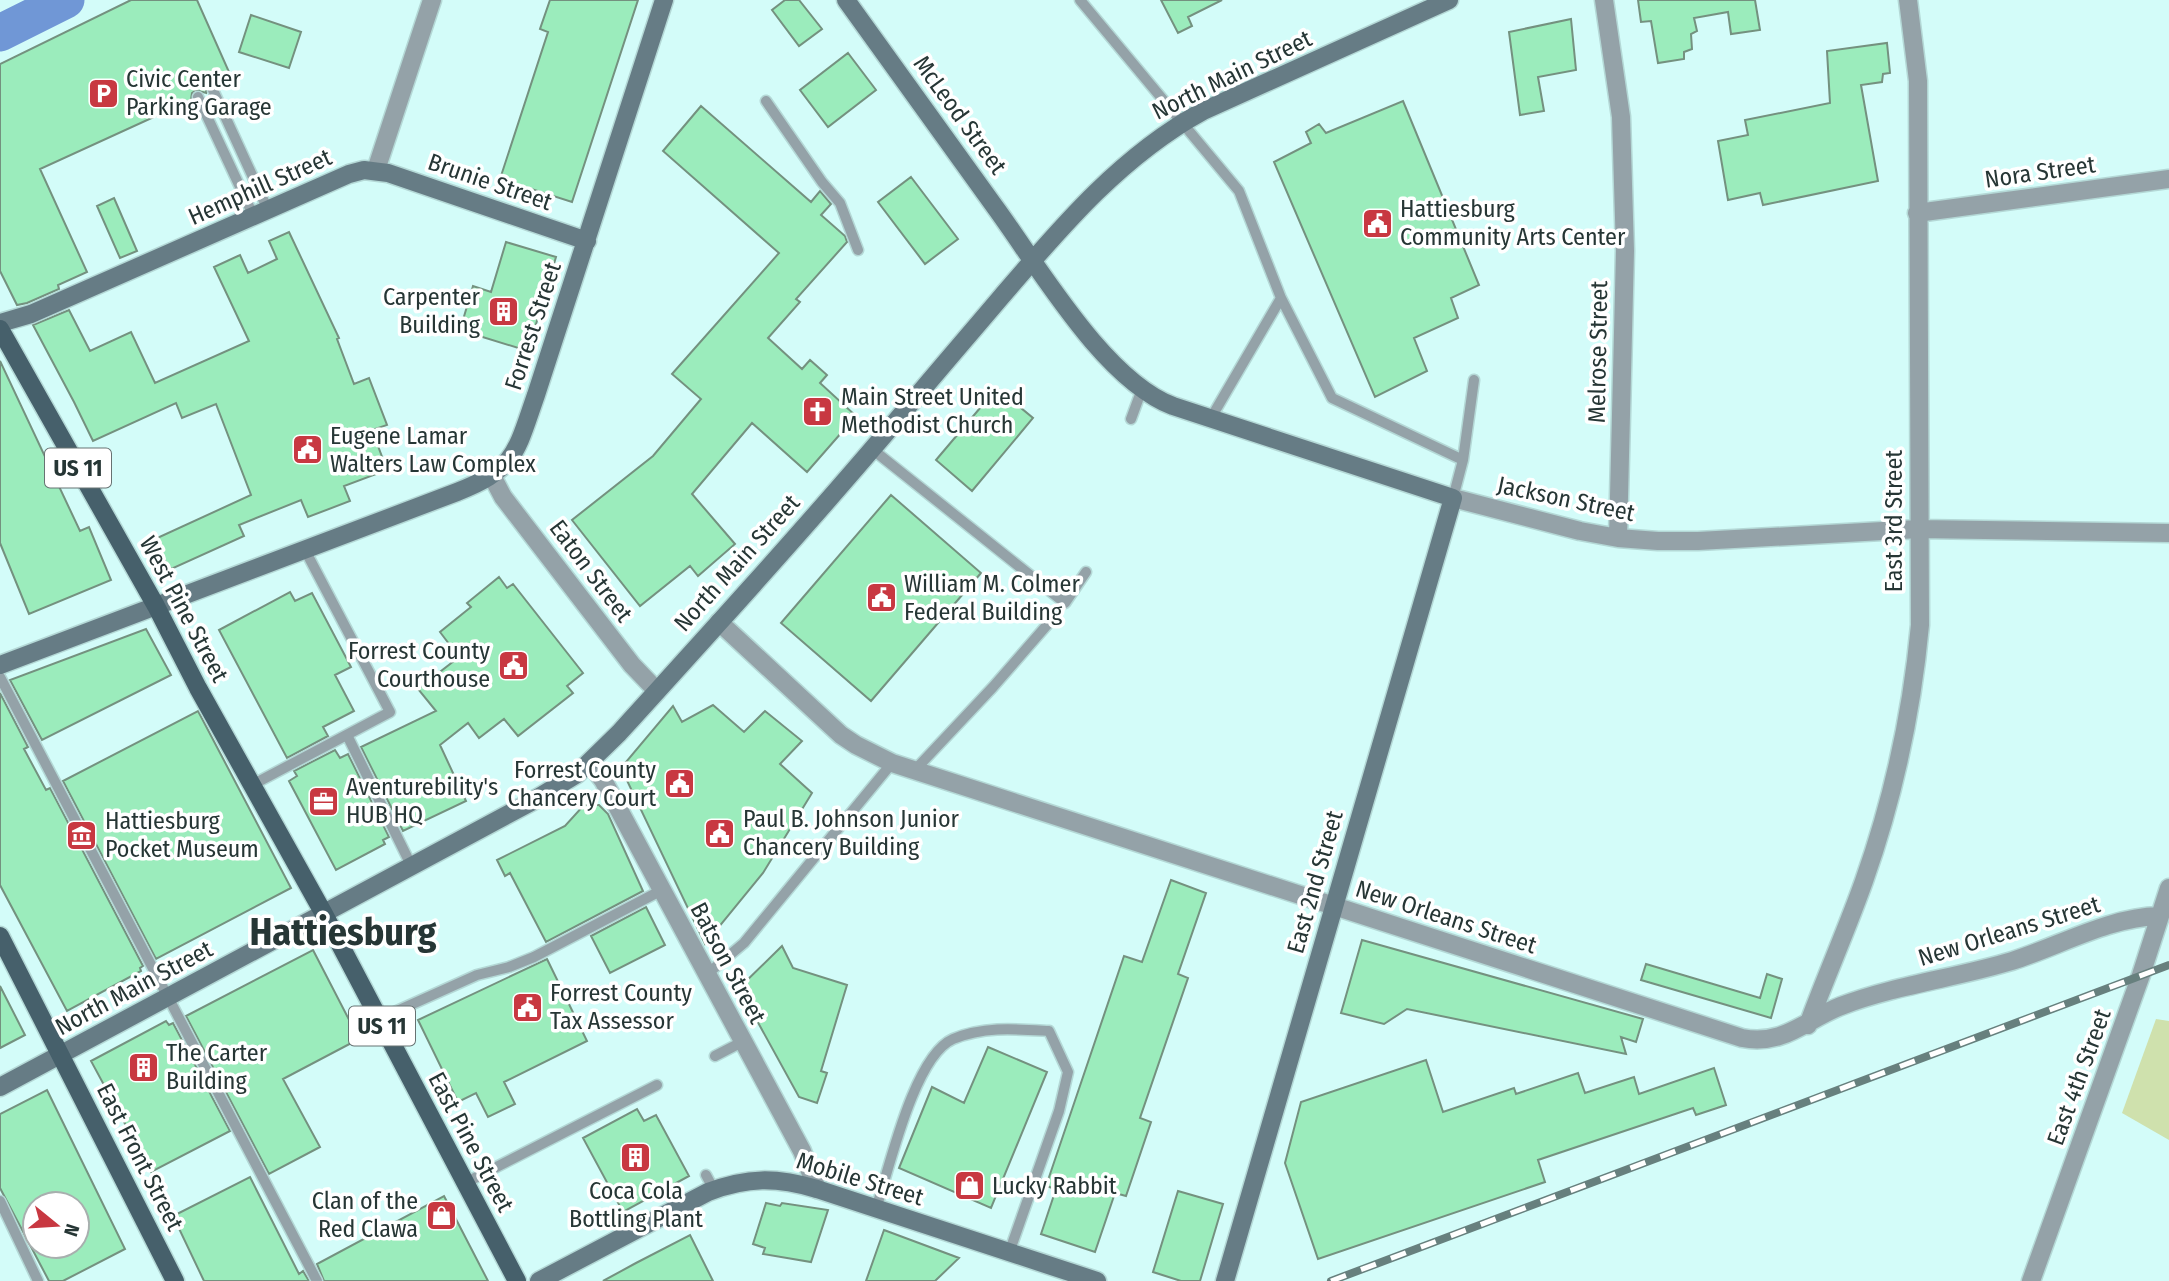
<svg xmlns="http://www.w3.org/2000/svg" width="2169" height="1281" font-family="'Fira Sans Condensed',sans-serif">
	<style>
		.green { fill: #cfe1ad }
		.lines { fill: none; stroke-linecap: round; stroke-linejoin: round }
		.river { stroke: #7097d6; stroke-width: 37 }
		.building { fill: #9becbc; stroke: #74917f; stroke-width: 2; fill-rule: evenodd }
		.lane-casing { stroke: #b4d8d6; stroke-width: 13 }
		.street-casing { stroke: #b4d8d6; stroke-width: 21 }
		.secondary-casing { stroke: #b4d8d6; stroke-width: 21 }
		.primary-casing { stroke: #b4d8d6; stroke-width: 21 }
		.lane { stroke: #94a2a8; stroke-width: 10 }
		.street { stroke: #94a2a8; stroke-width: 18 }
		.secondary { stroke: #667c85; stroke-width: 18 }
		.primary { stroke: #46606b; stroke-width: 18 }
		.rail-casing { stroke: #67807e; stroke-width: 8 }
		.rail { stroke: #fff; stroke-width: 5; stroke-dasharray: 16; stroke-linecap: butt }
		.labels { text-anchor: middle; stroke-width: 7; stroke-linejoin: round; paint-order: stroke }
		.shield { fill: #fff; stroke: #677272; stroke-width: 2 }
		.shield-label { font-size: 23px; font-weight: bold; fill: #263635 }
		.street-label { font-size: 24px; fill: #263635; stroke: #fff }
		.poi-label { font-size: 24px; fill: #263635; stroke: #fff; text-anchor: start }
		.town-label { font-size: 38px; font-weight: bold; fill: #263635; stroke: #fff }
	</style>
	<rect width="100%" height="100%" fill="#d3fcf9"/>
	<path class="green" d="M2156 1019 2169 1021V1140L2122 1113Z"/>
	<g class="lines">
		<path class="river" d="M0 33 66 0"/>
	</g>
	<path class="building" d="M131 0H197L233 81 220 87 214 83 209 84 206 89V93L196 90 192 93 191 100 40 169 87 272 58 285 59 289 27 303 17 305 0 271V64Z
		M550 0H638L572 202 500 179 548 32 540 29Z
		M785 0H799L822 29 799 46 772 10Z
		M1161 0H1222L1188 17 1192 26 1178 33Z
		M1638 0H1755L1760 30 1731 34 1728 12 1694 18 1697 31 1691 34 1692 49 1684 52V59L1658 63 1651 21 1641 22Z
		M251 15 301 32 289 68 239 52Z
		M1571 19 1576 70 1538 77 1544 111 1520 115 1509 32Z
		M1887 43 1890 73 1883 74 1882 82 1861 85 1878 181 1763 205 1760 193 1728 200 1718 141 1748 135 1745 120 1830 103 1827 51Z
		M848 53 876 90 828 127 800 90Z
		M1403 101 1479 285 1451 298 1458 318 1414 338 1427 371 1375 397 1274 162 1311 143 1306 132 1319 124 1326 133Z
		M701 106 811 202 820 191 831 204 821 215 845 236 847 242 796 299 800 302 768 338 802 369 810 360 827 375 820 383 856 416 807 472 752 423 692 494 735 544 698 576 690 566 640 606 572 520 653 456 701 399 672 374 779 253 663 151Z
		M911 177 958 239 925 264 878 202Z
		M114 198 137 251 120 258 97 206Z
		M289 232 339 338 337 339 354 384 369 378 387 425 372 430 387 470 344 486 350 501 308 517 301 500 239 525 244 536 169 570 155 539 251 495 216 404 182 418 176 403 93 441 74 402 33 325 69 310 90 351 131 332 155 383 249 341 214 267 240 255 248 273 277 259 269 241Z
		M506 242 556 257 528 351 460 330 473 286 491 292Z
		M0 361 80 531 89 527 111 580 29 614 0 543Z
		M997 388 1033 418 972 491 936 460Z
		M891 495 981 573 871 701 781 623Z
		M499 577 507 588 513 584 583 673 567 686 573 693 518 736 504 719 479 738 468 723 440 745 466 801 403 831 361 747 436 711 418 689 459 657 440 632 471 607 467 603Z
		M290 592 295 601 312 593 351 667 335 675 354 711 323 727 328 736 287 758 219 630Z
		M146 629 171 675 42 740 10 680Z
		M0 693 28 747 24 749 46 790 50 788 143 966 140 968 141 971 67 1011 0 885Z
		M713 705 744 732 765 711 802 741 780 764 812 793 763 873 705 944 621 768 673 706 682 722Z
		M198 711 291 888 156 959 63 781Z
		M335 750 340 758 348 754 389 837 383 840 385 844 336 870 289 781 297 776 294 771Z
		M584 805H599L608 814 643 891 546 942 510 873 505 876 497 860 565 826Z
		M1171 880 1206 893 1178 974 1188 978 1140 1118 1151 1122 1126 1196 1115 1193 1095 1252 1041 1234 1056 1189 1046 1186 1124 956 1142 962Z
		M646 907 665 945 610 973 591 936Z
		M1362 940 1643 1019 1636 1042 1621 1037 1626 1054 1407 1009 1384 1024 1341 1013Z
		M782 946 793 968 847 985 821 1071 827 1073 817 1103 799 1097 739 988Z
		M313 950 359 1039 283 1079 320 1147 269 1174 186 1016Z
		M547 959 587 1041 504 1082 515 1104 488 1117 476 1093 458 1102 418 1020Z
		M1646 964 1760 998 1767 974 1782 979 1771 1018 1641 980Z
		M0 986 25 1035 0 1048Z
		M166 1021 169 1025 173 1023 230 1131 151 1172 91 1061Z
		M988 1047 1047 1072 991 1208 899 1168 932 1087 964 1103Z
		M1426 1060 1443 1112 1514 1088 1516 1094 1578 1073 1585 1093 1634 1077 1639 1094 1714 1068 1726 1105 1696 1115 1693 1108 1538 1160 1545 1182 1318 1259 1285 1163 1301 1102Z
		M47 1090 125 1249 63 1281H49L0 1188V1114ZM35 1204H77V1246H35Z
		M637 1109 644 1121 656 1115 689 1176 623 1212 583 1138Z
		M250 1177 299 1274 303 1271 309 1281H204L173 1216Z
		M1178 1191 1223 1204 1200 1281H1181L1153 1272Z
		M444 1196 488 1281H324L317 1264Z
		M766 1203 780 1206 782 1203 828 1210 811 1262 763 1254 765 1248 753 1244Z
		M884 1230 959 1258 935 1281H866Z
		M690 1235 713 1281H603L636 1263Z"/>
	<g class="lines">
		<defs>
			<path id="lane" d="M1080 0 1239 191 1281 298 1211 418
				M213 90 268 210
				M198 97 254 217
				M766 101 822 182 840 203 858 250
				M1281 298 1332 398 1463 460 1453 498
				M1131 419 1142 389
				M872 449 1065 603 1086 572
				M1463 460 1474 380
				M0 677 317 1281
				M347 735 412 867
				M914 771 993 687 1047 625
				M252 785 390 712 305 550
				M706 975 744 943 892 763
				M379 1019 477 975 509 967 534 957 662 890
				M715 1056 742 1042
				M706 1175 714 1190
				M465 1183 657 1085
				M0 1201 38 1281
				M876 1209C889 1169 914 1056 953 1039 984 1026 1016 1029 1049 1031L1068 1072 1059 1111 1009 1253"/>
			<path id="street" d="M1604 0 1621 117 1625 251 1618 538
				M376 170 432 0
				M1917 213 2169 179
				M492 476 503 497 632 665 657 691
				M1453 498 1580 531 1618 538 1658 541H1698L1919 529 2169 533
				M719 622 841 735 856 745 892 763 1742 1038C1784 1046 1805 1020 1841 1006 1896 985 1956 978 2012 961 2059 946 2110 917 2159 916
				M590 763 603 780 802 1151 817 1189
				M1808 1025C1826 976 1847 929 1864 881 1893 799 1912 711 1920 625L1918 81 1908 0
				M2031 1281 2141 975 2169 888"/>
			<path id="secondary" d="M846 0C896 69 946 138 995 207 1039 267 1104 380 1173 406L1453 498 1225 1281
				M0 323 31 314 349 174 364 170 388 173 587 241
				M0 665 457 492C516 469 516 452 536 395L664 0
				M0 1087 531 802 577 774 619 733C709 634 799 535 886 433 924 387 963 342 1002 296 1062 226 1121 156 1203 111L1449 0
				M539 1281 708 1192C748 1177 776 1177 817 1189L1097 1281"/>
			<path id="primary" d="M0 329 156 606 198 688 324 914 517 1281
				M0 936 175 1281"/>
		</defs>
		<use href="#lane" class="lane-casing"/>
		<use href="#street" class="street-casing"/>
		<use href="#secondary" class="secondary-casing"/>
		<use href="#primary" class="primary-casing"/>
		<use href="#lane" class="lane"/>
		<use href="#street" class="street"/>
		<use href="#secondary" class="secondary"/>
		<use href="#primary" class="primary"/>
		<defs>
			<path id="rail" d="M1331 1281 2169 965"/>
		</defs>
		<use href="#rail" class="rail-casing"/>
		<use href="#rail" class="rail"/>
	</g>
	<defs>
		<symbol id="parking-square" viewBox="-11 -11 22 22"><rect x="-9" y="-9" width="18" height="18" rx="4" fill="#c83841" stroke="#fff"/><path d="M-3.5-5.5H1a3.5 3.5 0 0 1 0 7H-1V5.5H-3.5ZM-1-3.4V-.6H.8a1.4 1.4 0 0 0 0-2.8Z" fill="#fff"/></symbol>
		<symbol id="civic-square" viewBox="-11 -11 22 22"><rect x="-9" y="-9" width="18" height="18" rx="4" fill="#c83841" stroke="#fff"/><path d="M-.6-6.5H3V-4.5H.6V-3L4-1V1h2V6H-6V1h2V-1L-.6-3ZM-1.2 2.5V6h2.4V2.5Z" fill="#fff"/></symbol>
		<symbol id="building-square" viewBox="-11 -11 22 22"><rect x="-9" y="-9" width="18" height="18" rx="4" fill="#c83841" stroke="#fff"/><path d="M-4-6H4V6H1V3H-1V6H-4ZM-2.5-4.3h1.7v1.8h-1.7ZM.8-4.3h1.7v1.8H.8ZM-2.5-1h1.7V.8h-1.7ZM.8-1h1.7V.8H.8Z" fill="#fff"/></symbol>
		<symbol id="church-square" viewBox="-11 -11 22 22"><rect x="-9" y="-9" width="18" height="18" rx="4" fill="#c83841" stroke="#fff"/><path d="M-1.2-6h2.4v3.5h3.3v2.4h-3.3V6h-2.4V-.1h-3.3v-2.4h3.3Z" fill="#fff"/></symbol>
		<symbol id="office-square" viewBox="-11 -11 22 22"><rect x="-9" y="-9" width="18" height="18" rx="4" fill="#c83841" stroke="#fff"/><path d="M-6-3h4V-5.5h4V-3h4V5H-6ZM-1-4.5V-3h2v-1.5ZM-6 0V1H6V0Z" fill="#fff"/></symbol>
		<symbol id="museum-square" viewBox="-11 -11 22 22"><rect x="-9" y="-9" width="18" height="18" rx="4" fill="#c83841" stroke="#fff"/><path d="M0-6L6-3V-2H-6V-3ZM-5-1h2V3h-2ZM-1-1h2V3h-2ZM3-1h2V3H3ZM-6 4H6V6H-6Z" fill="#fff"/></symbol>
		<symbol id="shop-square" viewBox="-11 -11 22 22"><rect x="-9" y="-9" width="18" height="18" rx="4" fill="#c83841" stroke="#fff"/><path d="M-5-2.5h2.3a2.7 3.5 0 0 1 5.4 0H5L5.5 6h-11ZM-1.5-2.5h3a1.5 2.3 0 0 0-3 0Z" fill="#fff"/></symbol>
	</defs>
	<g fill-rule="evenodd">
		<use href="#parking-square" x="86" y="76" width="35" height="35"/>
		<use href="#civic-square" x="1360" y="206" width="35" height="35"/>
		<use href="#building-square" x="486" y="294" width="35" height="35"/>
		<use href="#church-square" x="800" y="394" width="35" height="35"/>
		<use href="#civic-square" x="290" y="432" width="35" height="35"/>
		<use href="#civic-square" x="864" y="580" width="35" height="35"/>
		<use href="#civic-square" x="496" y="648" width="35" height="35"/>
		<use href="#civic-square" x="662" y="766" width="35" height="35"/>
		<use href="#office-square" x="306" y="784" width="35" height="35"/>
		<use href="#civic-square" x="702" y="816" width="35" height="35"/>
		<use href="#museum-square" x="64" y="818" width="35" height="35"/>
		<use href="#civic-square" x="510" y="990" width="35" height="35"/>
		<use href="#building-square" x="126" y="1050" width="35" height="35"/>
		<use href="#building-square" x="618" y="1140" width="35" height="35"/>
		<use href="#shop-square" x="952" y="1168" width="35" height="35"/>
		<use href="#shop-square" x="424" y="1198" width="35" height="35"/>
	</g>
	<g class="labels">
		<g class="shield">
			<rect x="45" y="448.5" width="66" height="39" rx="5"/>
			<rect x="349" y="1006.5" width="66" height="39" rx="5"/>
		</g>
		<g class="shield-label">
			<text x="78" y="476">US 11</text>
			<text x="382" y="1034">US 11</text>
		</g>
		<g class="street-label">
			<text transform="translate(1232 75) rotate(-26)" y="8">North Main Street</text>
			<text transform="translate(960 115) rotate(54)" y="8">McLeod Street</text>
			<text transform="translate(2040 172) rotate(-8)" y="8">Nora Street</text>
			<text transform="translate(490 182) rotate(19)" y="8">Brunie Street</text>
			<text transform="translate(260 187) rotate(-24)" y="8">Hemphill Street</text>
			<text transform="translate(533 326) rotate(-72)" y="8">Forrest Street</text>
			<text transform="translate(1598 352) rotate(-89)" y="8">Melrose Street</text>
			<text transform="translate(1566 499) rotate(12)" y="8">Jackson Street</text>
			<text transform="translate(1894 521) rotate(-90)" y="8">East 3rd Street</text>
			<text transform="translate(737 563) rotate(-48)" y="8">North Main Street</text>
			<text transform="translate(591 571) rotate(53)" y="8">Eaton Street</text>
			<text transform="translate(184 609) rotate(62)" y="8">West Pine Street</text>
			<text transform="translate(1315 882) rotate(-74)" y="8">East 2nd Street</text>
			<text transform="translate(1446 917) rotate(18)" y="8">New Orleans Street</text>
			<text transform="translate(2009 931) rotate(-17)" y="8">New Orleans Street</text>
			<text transform="translate(728 963) rotate(62)" y="8">Batson Street</text>
			<text transform="translate(134 988) rotate(-28)" y="8">North Main Street</text>
			<text transform="translate(2079 1077) rotate(-70)" y="8">East 4th Street</text>
			<text transform="translate(471 1142) rotate(62)" y="8">East Pine Street</text>
			<text transform="translate(140 1157) rotate(63)" y="8">East Front Street</text>
			<text transform="translate(860 1179) rotate(17)" y="8">Mobile Street</text>
		</g>
		<g class="poi-label">
			<text x="126" y="87">Civic Center<tspan x="126" dy="28">Parking Garage</tspan></text>
			<text x="1400" y="217">Hattiesburg<tspan x="1400" dy="28">Community Arts Center</tspan></text>
			<text x="480" y="305" text-anchor="end">Carpenter<tspan x="480" dy="28">Building</tspan></text>
			<text x="841" y="405">Main Street United<tspan x="841" dy="28">Methodist Church</tspan></text>
			<text x="330" y="444">Eugene Lamar<tspan x="330" dy="28">Walters Law Complex</tspan></text>
			<text x="904" y="592">William M. Colmer<tspan x="904" dy="28">Federal Building</tspan></text>
			<text x="490" y="659" text-anchor="end">Forrest County<tspan x="490" dy="28">Courthouse</tspan></text>
			<text x="656" y="778" text-anchor="end">Forrest County<tspan x="656" dy="28">Chancery Court</tspan></text>
			<text x="346" y="795">Aventurebility's<tspan x="346" dy="28">HUB HQ</tspan></text>
			<text x="743" y="827">Paul B. Johnson Junior<tspan x="743" dy="28">Chancery Building</tspan></text>
			<text x="105" y="829">Hattiesburg<tspan x="105" dy="28">Pocket Museum</tspan></text>
			<text x="550" y="1001">Forrest County<tspan x="550" dy="28">Tax Assessor</tspan></text>
			<text x="166" y="1061">The Carter<tspan x="166" dy="28">Building</tspan></text>
			<text x="992" y="1194">Lucky Rabbit</text>
			<text x="636" y="1199" text-anchor="middle">Coca Cola<tspan x="636" dy="28">Bottling Plant</tspan></text>
			<text x="418" y="1209" text-anchor="end">Clan of the<tspan x="418" dy="28">Red Clawa</tspan></text>
		</g>
		<g class="town-label">
			<text x="343" y="945">Hattiesburg</text>
		</g>
	</g>
	<g transform="translate(56 1225) rotate(108)"><circle r="33" fill="#ffffff" stroke="#a8afae" stroke-width="2"/>
	<path d="M0-5L12 26L0 18L-12 26Z" fill="#c83841"/>
	<text y="-10" font-size="19" font-weight="bold" text-anchor="middle" fill="#263635">N</text>
	</g>
</svg>
